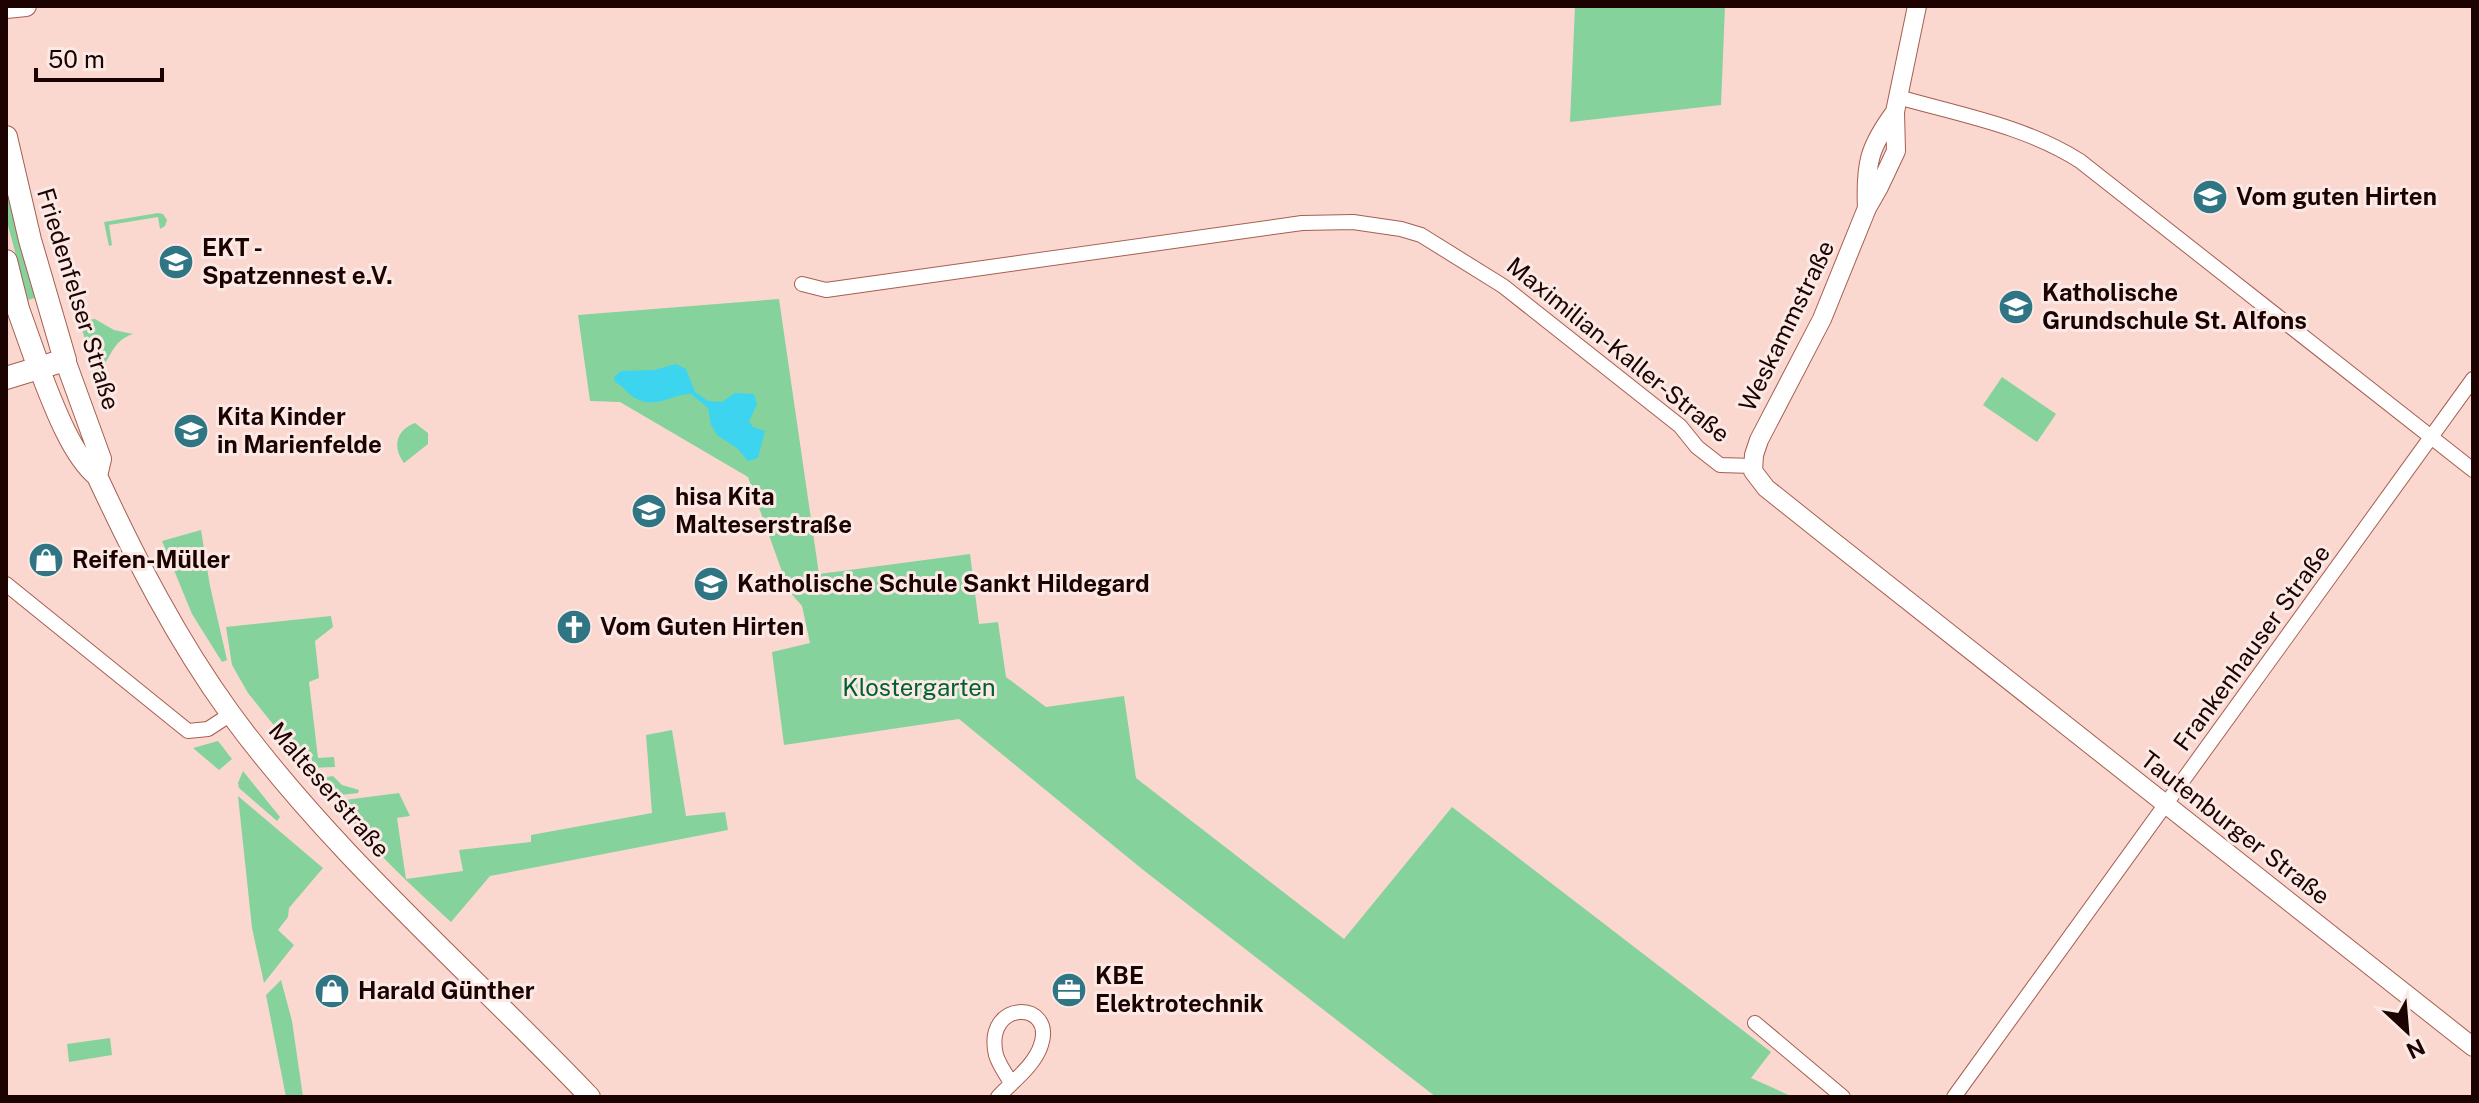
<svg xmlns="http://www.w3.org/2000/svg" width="2479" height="1103" font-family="'Public Sans',sans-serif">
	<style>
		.green { fill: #86d29c }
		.water { fill: #3dd4ef }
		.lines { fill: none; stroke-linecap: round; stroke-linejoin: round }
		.minor-casing { stroke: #a75e50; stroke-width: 16 }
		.tertiary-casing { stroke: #a75e50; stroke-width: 20 }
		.secondary-casing { stroke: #a75e50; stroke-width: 22 }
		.primary-casing { stroke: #a75e50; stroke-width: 24 }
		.minor { stroke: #fff; stroke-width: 14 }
		.tertiary { stroke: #fff; stroke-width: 18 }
		.secondary { stroke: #fff; stroke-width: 20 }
		.primary { stroke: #fff; stroke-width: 22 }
		.labels { text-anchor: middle; stroke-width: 6; stroke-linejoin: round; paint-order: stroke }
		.poi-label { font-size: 24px; font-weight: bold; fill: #1c0301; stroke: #fbe9e5; text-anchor: start }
		.street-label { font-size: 24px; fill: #1c0301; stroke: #fbe9e5 }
		.park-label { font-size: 24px; fill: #00612f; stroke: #fbe9e5 }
	</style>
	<rect width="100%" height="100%" fill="#fad8d0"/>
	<path class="green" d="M1575 6H1725L1721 105 1570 122Z
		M6 185 35 298 28 300 6 218Z
		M158 213 163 214 167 220 165 226 160 229 158 217 109 225 112 245 109 246 104 222Z
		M779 299 819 574 970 554 979 624 998 622 1006 677 1046 707 1124 696 1136 778 1344 939 1452 807 1771 1052 1751 1078 1793 1097H1436L1142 869 959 719 784 745 772 652 810 643 802 606 789 591 748 477 620 402 590 401 578 315Z
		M95 319 114 330 133 334C109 342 113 360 96 372L79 321Z
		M2002 377 2056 414 2037 442 1983 405Z
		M415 423 428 433V444L404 463C392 447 396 430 415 423Z
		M201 530 210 586 227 660 222 662 192 614 162 541Z
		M331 616 333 627 315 641 319 678 309 682 318 758 334 757 335 767 308 768 248 693 232 665 226 627Z
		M672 730 686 816 725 812 728 830 490 876 451 922C410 884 369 848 337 801L399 793 410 816 397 818 406 879 463 871 459 850 531 842V835L652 813 646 735Z
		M218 741 232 759 219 770 193 748Z
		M243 771 280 817 277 821 239 788 238 783Z
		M333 776 342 785 359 790 358 793 333 796 321 778Z
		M238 796 323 868 289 908 288 917 278 930 294 945 264 983 252 928Z
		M281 980 292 1021 303 1097H286L266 995Z
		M110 1038 112 1055 69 1062 67 1044Z"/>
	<path class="water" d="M676 364 686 369 695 392 708 401 722 402 735 393 754 394 757 404 749 422 753 427 765 431 758 458 748 461 738 449 717 435 711 425 708 408 691 394C670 394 657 410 635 398 627 394 624 386 615 382L614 377 621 371 654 370Z"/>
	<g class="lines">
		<defs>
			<path id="minor" d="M1898 97C1961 115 2025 126 2080 161L2473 470
				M802 284 826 290 1302 223 1353 222 1401 229 1421 235 1503 286 1680 426 1697 447 1720 465 1753 466
				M6 584 188 731 208 729 231 714
				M1755 1023 1843 1097
				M998 1097C1012 1082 1035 1065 1041 1045 1056 1000 983 999 996 1055 999 1065 1006 1074 1011 1083
				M1954 1097 2473 379"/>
			<path id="tertiary" d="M1917 6 1895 112 1896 151 1879 187 1867 208 1822 319 1759 440 1754 455 1753 471 1766 488 1825 535 2473 1047
				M1867 208C1865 164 1869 147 1895 112"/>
			<path id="secondary" d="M6 8 26 6
				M65 360 101 459 97 476
				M39 368C51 399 71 455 97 476 135 558 177 640 230 713 334 855 469 970 590 1097"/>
			<path id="primary" d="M6 137 30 240 65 360 6 378
				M6 261 18 309 39 368"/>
		</defs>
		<use href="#minor" class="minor-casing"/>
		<use href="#tertiary" class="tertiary-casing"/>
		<use href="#secondary" class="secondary-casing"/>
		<use href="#primary" class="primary-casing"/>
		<use href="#minor" class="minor"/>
		<use href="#tertiary" class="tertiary"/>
		<use href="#secondary" class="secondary"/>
		<use href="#primary" class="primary"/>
	</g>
	<defs>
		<symbol id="school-disc" viewBox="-11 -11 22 22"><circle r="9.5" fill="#2f7583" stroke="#fbe9e5"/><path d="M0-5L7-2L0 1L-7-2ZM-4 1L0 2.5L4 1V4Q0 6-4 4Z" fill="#fff"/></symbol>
		<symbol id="shop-disc" viewBox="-11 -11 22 22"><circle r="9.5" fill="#2f7583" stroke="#fbe9e5"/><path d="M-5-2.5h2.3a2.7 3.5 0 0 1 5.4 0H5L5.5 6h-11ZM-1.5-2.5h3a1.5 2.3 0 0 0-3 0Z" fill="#fff"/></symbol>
		<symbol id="church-disc" viewBox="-11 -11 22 22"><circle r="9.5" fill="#2f7583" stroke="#fbe9e5"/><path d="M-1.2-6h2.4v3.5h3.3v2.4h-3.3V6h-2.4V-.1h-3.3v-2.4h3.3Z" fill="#fff"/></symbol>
		<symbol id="office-disc" viewBox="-11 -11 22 22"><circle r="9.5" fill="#2f7583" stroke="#fbe9e5"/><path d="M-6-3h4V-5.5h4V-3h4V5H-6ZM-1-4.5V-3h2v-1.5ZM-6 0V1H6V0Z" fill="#fff"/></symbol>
	</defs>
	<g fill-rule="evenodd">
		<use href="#school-disc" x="2190" y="177" width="40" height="40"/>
		<use href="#school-disc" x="156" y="242" width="40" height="40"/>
		<use href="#school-disc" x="1996" y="287" width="40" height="40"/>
		<use href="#school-disc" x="171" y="411" width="40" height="40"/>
		<use href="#school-disc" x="629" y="491" width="40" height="40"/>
		<use href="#shop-disc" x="26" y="540" width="40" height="40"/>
		<use href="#school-disc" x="691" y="564" width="40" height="40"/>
		<use href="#church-disc" x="554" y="607" width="40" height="40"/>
		<use href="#office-disc" x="1049" y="970" width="40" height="40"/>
		<use href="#shop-disc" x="312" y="971" width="40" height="40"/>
	</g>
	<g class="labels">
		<g class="poi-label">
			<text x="2236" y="205">Vom guten Hirten</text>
			<text x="202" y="256">EKT -<tspan x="202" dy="28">Spatzennest e.V.</tspan></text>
			<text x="2042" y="301">Katholische<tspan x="2042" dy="28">Grundschule St. Alfons</tspan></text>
			<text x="217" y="425">Kita Kinder<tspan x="217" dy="28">in Marienfelde</tspan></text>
			<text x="675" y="505">hisa Kita<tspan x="675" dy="28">Malteserstraße</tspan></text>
			<text x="72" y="568">Reifen-Müller</text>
			<text x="737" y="592">Katholische Schule Sankt Hildegard</text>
			<text x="600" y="635">Vom Guten Hirten</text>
			<text x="1095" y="984">KBE<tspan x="1095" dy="28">Elektrotechnik</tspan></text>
			<text x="358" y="999">Harald Günther</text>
		</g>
		<g class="street-label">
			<text transform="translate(78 299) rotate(73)" y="8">Friedenfelser Straße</text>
			<text transform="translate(1787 326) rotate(-64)" y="8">Weskammstraße</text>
			<text transform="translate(1618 350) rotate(39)" y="8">Maximilian-Kaller-Straße</text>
			<text transform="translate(2252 648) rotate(-54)" y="8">Frankenhauser Straße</text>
			<text transform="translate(329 790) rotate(49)" y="8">Malteserstraße</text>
			<text transform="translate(2235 828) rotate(38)" y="8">Tautenburger Straße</text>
		</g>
		<g class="park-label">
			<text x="919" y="696">Klostergarten</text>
		</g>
	</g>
	<rect width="2479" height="1103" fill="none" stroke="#1c0301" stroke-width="16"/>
	<g transform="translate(2407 1031) rotate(154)" stroke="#fbe9e5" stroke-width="6" paint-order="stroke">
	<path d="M0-6L14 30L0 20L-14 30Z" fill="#1c0301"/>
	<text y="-12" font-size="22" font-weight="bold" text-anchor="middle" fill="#1c0301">N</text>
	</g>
	<path d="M36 68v12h126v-12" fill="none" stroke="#1c0301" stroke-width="4"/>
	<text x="48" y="68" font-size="24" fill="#1c0301" stroke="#fbe9e5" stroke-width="6" paint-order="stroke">50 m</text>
</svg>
